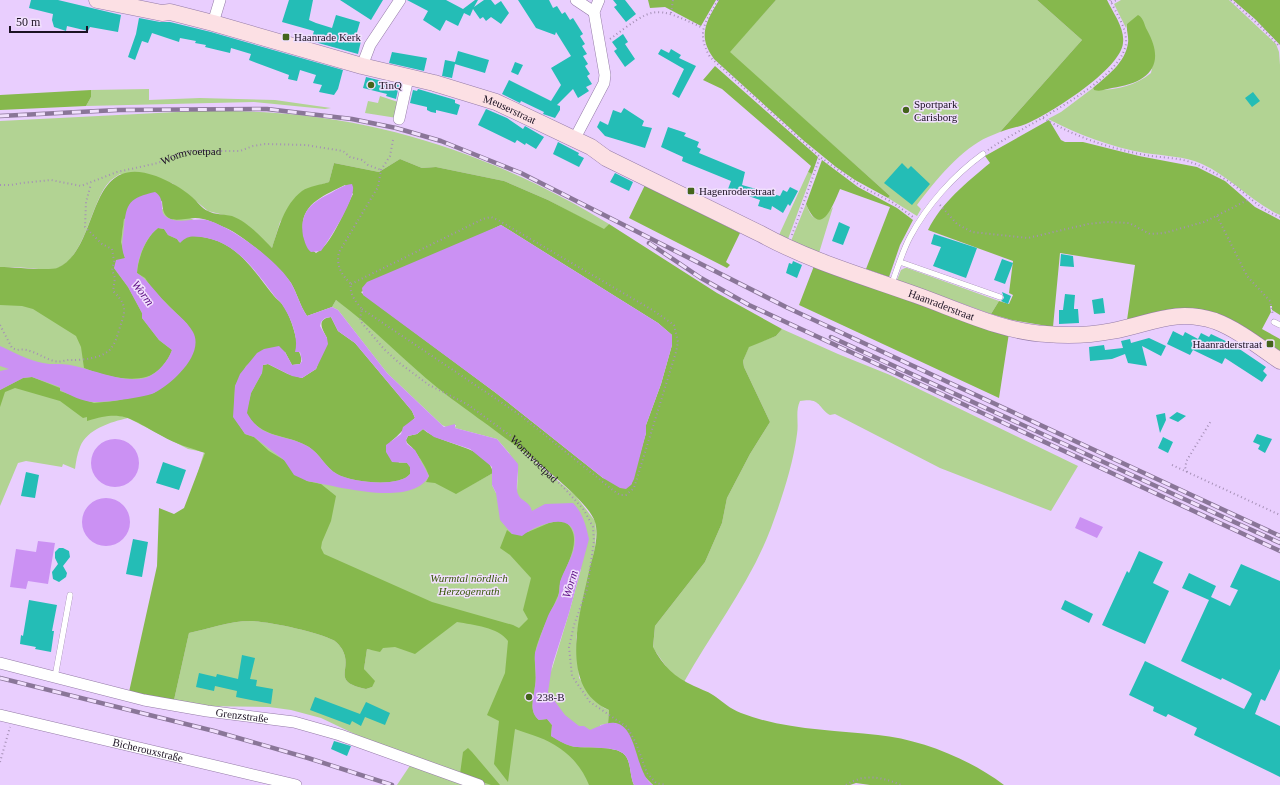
<svg xmlns="http://www.w3.org/2000/svg" width="1280" height="785" font-family="'Times New Roman',serif">
	<style>
		.green { fill: #b2d393; fill-rule: evenodd }
		.forest { fill: #86b84d; fill-rule: evenodd }
		.water { fill: #cb91f3; fill-rule: evenodd }
		.building { fill: #24bdb6 }
		.lines { fill: none; stroke-linecap: round; stroke-linejoin: round }
		.lane-casing { stroke: #947ba7; stroke-width: 6 }
		.street-casing { stroke: #947ba7; stroke-width: 12 }
		.secondary-casing { stroke: #947ba7; stroke-width: 17 }
		.path { stroke: #a590b6; stroke-width: 2; stroke-dasharray: 1 3; stroke-linecap: butt }
		.lane { stroke: #fff; stroke-width: 5.5 }
		.street { stroke: #fff; stroke-width: 11 }
		.secondary { stroke: #fce0e4; stroke-width: 16 }
		.rail-casing { stroke: #8a7698; stroke-width: 4.5 }
		.rail { stroke: #f1e0fd; stroke-width: 3; stroke-dasharray: 9; stroke-linecap: butt }
		.poi-dot { fill: #44651b; stroke: #f1e0fd; stroke-width: 1.5 }
		.labels { text-anchor: middle; stroke-width: 3; stroke-linejoin: round; paint-order: stroke }
		.poi-label { font-size: 11px; fill: #1c1223; stroke: #f1e0fd; text-anchor: start }
		.street-label { font-size: 11px; fill: #1c1223; stroke: #f1e0fd }
		.park-label { font-size: 11px; font-style: italic; fill: #365506; stroke: #f1e0fd }
		.water-label { font-size: 12px; font-style: italic; fill: #621489; stroke: #f1e0fd }
	</style>
	<rect width="100%" height="100%" fill="#e9cefe"/>
	<path class="green" d="M776 0H1037L1082 40 1000 132C996 134 992 135 988 137 962 148 934 182 917 205L921 209 917 216 888 198 890 196 729 52Z
		M1121 0H1229L1276 44 1279 52 1280 65V215C1251 202 1231 177 1202 164 1184 156 1164 156 1145 153 1111 147 1079 135 1048 119L1061 112 1093 88 1094 90C1114 91 1135 86 1151 73 1158 43 1150 45 1142 19L1127 24 1126 28 1114 4Z
		M149 89V100L200 98 275 100 331 108 325 109 254 102 86 106 91 97V90Z
		M380 96 401 103 397 118 365 113 368 101 378 103Z
		M197 111C223 111 250 111 276 113 394 121 508 162 609 224L604 230 548 200 504 181 436 167 422 168 400 159 379 172 334 163 329 182 303 191 280 222 272 248 232 217 208 211 190 196 172 183 120 174C117 176 113 178 110 181 89 202 86 267 49 270 43 270 35 268 28 268 19 267 9 267 0 267V121Z
		M808 172 812 174 788 239 779 235Z
		M806 204C810 213 811 219 821 219L833 207 819 253 791 241Z
		M125 206 173 210 196 221 258 362 469 486 493 473 492 485 496 493 517 492 518 469 509 453 497 439 455 428 456 425 446 427 442 425 387 373 338 310 332 307 336 300 358 315 575 495 595 521 596 531 595 547 576 638 579 678 604 708 609 710 608 724 600 725 624 785H397L415 758 380 746 321 718 291 710 269 707 199 706 174 700 189 633C208 629 230 621 250 621 267 621 319 632 333 640 336 641 340 646 342 649 354 670 329 681 366 689L372 687 364 669 367 649 372 650 186 513 204 452 188 449 128 418C111 422 87 429 80 447 77 454 76 462 75 469L63 464 62 467 26 461 18 463 0 506V295L11 294 122 234ZM578 536 581 569 569 613 551 672Z
		M905 268H907L999 301 991 314 897 280 901 270Z
		M782 329 838 354 890 375 1078 466 1051 511 940 468 835 414 830 415C818 408 821 397 800 401 795 412 799 422 797 434 793 465 782 498 771 528 750 584 713 630 684 682L670 672 653 648 655 626 705 562 722 523 727 498 750 454 770 422 744 367 743 361 749 346 776 336Z"/>
	<path class="forest" d="M648 0H716L701 26 665 7 650 8Z
		M719 0H776L730 52 890 196 888 198 855 180 836 167 803 140 714 59C697 36 706 22 719 0Z
		M1037 0H1107C1113 13 1125 28 1123 43 1121 69 1050 114 1026 124 1018 127 1008 129 1000 132L1082 40Z
		M1233 0H1280V45L1255 19Z
		M1138 15C1144 18 1144 25 1147 30 1167 66 1148 83 1112 88 1106 89 1101 92 1094 90L1093 88C1108 75 1125 63 1128 43 1129 36 1126 30 1127 24Z
		M715 66 818 157 812 174 808 172 811 166 722 89 703 80Z
		M91 90V97L86 106 0 110V95Z
		M1049 120 1061 140 1065 142H1083L1139 156 1197 167 1225 181 1255 207 1280 220V315L1272 310V306H1270L1271 312 1262 329 1280 339V351L1241 325 1195 310 1181 308 1166 310 1127 320 1135 265 1060 253 1053 327 1012 320 991 314 999 301 1009 304 1013 295 1009 293 1013 261 928 230C941 203 967 182 990 163L985 156Z
		M400 159 422 168 436 167 504 181 548 200 604 229 609 224 717 293 782 329 776 336 749 347 743 361 744 367 770 422 750 454 727 498 722 523 705 562 655 626 653 647C663 666 674 677 694 686 700 689 707 691 713 695 722 701 730 709 741 713 785 730 832 730 878 735 920 739 970 759 1004 785H870L856 783 850 785H653L644 776 616 723 608 724 609 710C556 687 581 609 590 567 594 553 599 536 595 522 585 490 470 414 439 389 404 361 373 327 336 300L332 307 307 316C300 306 297 293 291 283 280 267 244 236 226 228 216 224 206 218 195 218 177 219 163 226 162 201L124 219 121 242 125 258 114 268 128 287 142 313V318L159 340 172 350C168 361 158 374 146 377 128 382 101 375 84 368L81 347 76 336 33 309 22 306 0 305V267C13 267 49 271 57 268 102 249 84 150 156 176 169 181 182 188 192 197 197 201 202 209 208 211 215 215 224 214 232 216 248 222 260 236 272 248 279 227 284 205 302 191 309 186 321 185 329 182L334 163 379 172ZM345 185 353 194C345 209 331 246 316 253 307 246 304 242 303 230 300 204 325 195 345 185ZM501 225 658 323 672 335V345L661 384 646 425V433L631 485 603 478 496 393 363 294 361 292Z
		M822 160 858 187 897 208 913 220 900 245 889 277 866 269 890 207 840 189C833 205 821 240 806 204Z
		M645 185 740 233 726 262 730 265 727 268 629 218Z
		M158 228 164 229 168 235 177 239 179 242 188 236C233 235 249 265 274 296 276 299 280 301 282 304 290 314 295 332 297 344 297 351 304 357 300 364L292 365 285 352 256 357 246 366 235 386 234 417 245 434 254 437 269 451 284 460 307 481 321 484 336 496 331 521 322 542 321 548 324 554 432 602 513 625 519 628 528 619 523 610 531 578 510 555 500 548 507 530 512 534 528 532 549 523 562 520C586 533 568 562 561 580 559 586 560 593 557 598 551 612 536 641 535 655 534 665 537 675 535 686 534 697 528 711 539 720L547 719 552 725 551 736C557 739 564 744 571 746 585 750 620 743 627 758 631 766 630 776 634 785H589C580 762 562 746 538 737 531 734 522 732 515 729L508 782 494 764 499 721 487 715 505 673 508 641C498 627 474 625 457 622L415 654 395 647 383 648 380 652 367 649 364 669 375 681 372 687 366 689C329 681 354 670 342 649 340 646 336 641 333 640 319 632 267 621 250 621 230 621 208 629 189 633L174 700 129 692 157 566 159 508 174 514 184 508 205 453C191 448 175 444 162 436 130 419 124 409 87 421V417L83 418 60 401 15 388 5 392 0 407V390L23 378 32 377 60 388V391L94 403 114 401 154 393 159 389 187 324 153 290 145 278 137 273C138 258 146 237 158 228Z
		M814 266 1009 333 999 398 799 305Z
		M331 317 338 331 355 343 412 411 415 418C405 426 400 435 390 442L399 463H407L410 467V474C399 488 351 482 337 474 326 468 320 454 309 447 286 433 262 440 246 413L251 393 262 373 263 365 268 364 288 374 302 378 316 369 327 338C322 329 316 319 331 317Z
		M423 429C441 446 488 445 493 473L456 494 435 483 426 482 429 476C426 467 420 458 414 450 411 445 407 445 406 440L408 436 417 434Z
		M468 748 472 752 500 785H491L460 774 463 752Z"/>
	<path class="water" d="M352 184 353 187C355 200 329 240 321 251L311 252C306 248 305 242 303 236 299 212 312 202 331 193 338 189 343 185 352 184Z
		M155 192C166 199 159 210 165 216 178 226 196 216 210 221 234 229 278 261 291 283 297 293 300 306 307 316L332 307 338 310 387 373 444 427 455 424V428L497 439 518 464C519 472 515 487 518 494 521 502 529 500 532 511L545 504 573 503C583 513 586 526 589 539L569 613 552 666 548 692 565 715 579 726H584L590 730C599 727 605 722 615 723 638 726 635 774 653 785H634C630 776 631 766 627 758 620 743 585 750 571 746 564 744 557 740 551 736L552 725 547 719 539 720C528 711 534 698 535 686 537 677 534 659 535 653 539 641 543 628 548 616 551 609 556 603 558 597 560 592 559 587 560 582 564 570 571 560 574 548 581 508 540 522 522 536L512 534 500 520 496 493 492 485V467L470 449 434 437 423 429 417 434 408 436 406 440 407 444 415 450 429 476C412 508 337 486 307 481L294 475 284 460 254 437 245 434 233 417 235 386 240 374 257 353 264 349 279 346 285 352 292 365 300 364 302 361 300 352H295C299 338 291 318 283 306 281 301 276 299 273 294 254 269 235 241 201 237 191 236 187 236 180 243L177 239 168 235 164 229 158 228C146 237 137 258 137 273 148 280 156 293 166 303 174 312 187 321 193 332 205 354 172 384 154 393 146 397 104 403 94 402 83 402 70 395 60 390V387L32 377 23 378 0 390V371L9 369 0 366V346C13 352 28 360 43 363 51 365 61 363 70 365 92 369 126 385 148 377 159 372 168 361 172 350L159 340 142 318V313L128 287 114 268 116 260 125 258C120 247 123 239 124 228 126 202 130 198 155 192ZM331 317 338 331 355 343 412 411 415 418 403 427 401 434 386 445V452L392 462 407 463 410 467V474C399 488 351 482 337 474 326 468 320 454 309 447 286 433 262 441 247 413L251 393 262 373 263 365 268 364 292 376 302 378 316 369 328 344 327 338 320 326 321 322 325 318Z
		M501 225 658 323 672 335V345L661 384 646 425V433L634 479 631 485 626 489 620 488 603 478 496 393 363 295 362 288 367 282Z
		M91 463a24 24 0 1 1 48 0a24 24 0 1 1-48 0Z
		M82 522a24 24 0 1 1 48 0a24 24 0 1 1-48 0Z
		M1080 517 1103 527 1097 538 1075 528Z
		M38 541 55 543 48 584 28 581 26 589 10 587 16 549 36 552Z"/>
	<path class="building" d="M31 0H58L121 15 118 32 90 27 88 31 67 26 66 31 54 27 52 20 53 14 29 8Z
		M289 0H313L309 20 316 23 332 28 336 15 360 22 355 39 361 41 358 54 311 41 314 31 282 22Z
		M340 0H383L371 20Z
		M407 0H446L463 9 475 0H478L474 7 484 0H491L495 5 501 1 509 13 501 24 491 17 486 21 483 17 480 19 473 9 470 16 464 13 458 26 446 20 440 31 423 20 428 11Z
		M518 0H549L553 8 557 6 562 14 565 12 570 20 573 18 583 34 580 36 585 44 582 46 587 54 583 56 588 64 585 66 590 74 587 76 592 84 586 87 589 91 578 98 573 89 557 105 560 106V110L555 118 543 114 544 112 521 101 520 103 502 94 509 80 551 101 561 85 551 68 571 56 556 32 555 35 536 28Z
		M613 0H625L636 14 626 22 614 7 617 5Z
		M139 18 160 22H170L211 32 343 70 338 89 334 95 319 92 322 85 313 83 316 75 300 70 297 81 288 79 289 75 249 60 251 54 231 48 230 53 205 47 206 45 195 43 196 41 180 38 179 42 152 33 148 43 142 41 135 60 128 57 136 34Z
		M623 34 628 42 625 44 635 59 625 67 614 51 617 49 612 42Z
		M661 49 669 53 671 49 681 55 679 58 696 66 679 98 672 94 684 69 658 54Z
		M458 51 489 60 485 73 455 64 452 78 442 76 445 60 455 62Z
		M392 52 427 58 424 71 389 63Z
		M515 62 523 65 518 75 511 72Z
		M366 77 399 85 396 99 386 96 387 94 363 88Z
		M418 89 452 99 455 100V103L460 105 457 115 436 110V113L431 112 427 110V107L410 103 413 90 417 91Z
		M1253 92 1260 101 1252 107 1245 98Z
		M624 108 644 121 642 126 652 128 645 148 605 136 597 127 600 121 608 125 613 110 621 113Z
		M486 109 507 118 523 129 525 126 544 137 536 149 526 143 525 145 517 140 515 143 478 125Z
		M668 127 686 133 684 136 699 142 697 147 701 149 699 153 745 172 742 185 780 196 783 190 787 192 790 187 798 191 790 206 788 204 783 213 772 206 771 210 758 206 760 200 728 189 731 181 682 161 683 157 661 147Z
		M558 142 579 153 578 155 584 158 579 167 553 154Z
		M902 163 908 169 911 166 930 184 912 205 884 183Z
		M615 173 633 182 629 191 610 182Z
		M839 222 850 227 843 245 832 241Z
		M934 234 977 248 966 278 933 266 941 247 931 244Z
		M1061 254 1073 256 1074 267 1060 266Z
		M1002 259 1013 263 1005 284 994 280Z
		M793 261 802 265 797 278 786 273 789 263 792 264Z
		M1002 292 1011 296 1008 304 1001 301 1004 298Z
		M1065 294 1075 295 1074 307V309H1078L1079 323 1059 324V310H1063Z
		M1103 298 1105 313 1094 314 1092 300Z
		M1173 331 1183 336 1185 332 1198 339 1201 333 1209 337 1211 334 1232 344 1266 367 1263 371 1267 375 1262 382 1225 358 1222 364 1193 350 1190 355 1167 344Z
		M1149 338 1166 346 1161 356 1142 346 1147 366 1128 363 1125 354 1112 359 1090 361 1089 347 1104 345 1105 350 1123 348 1121 341 1130 339 1131 343Z
		M1177 412 1186 416 1178 422 1169 418Z
		M1165 413 1166 420 1160 433 1156 415Z
		M1257 434 1272 439 1265 453 1258 449 1260 445 1253 442Z
		M1163 437 1173 442 1168 453 1158 448Z
		M163 462 186 470 179 490 156 483Z
		M26 472 39 475 35 498 21 496Z
		M133 539 148 542 142 577 126 574Z
		M63 548 69 551 70 557 63 566 67 573 66 577 59 582 53 579 52 572 58 564 55 558V552L59 548Z
		M1139 551 1163 562 1153 583 1169 591 1145 644 1102 625 1127 571 1129 573Z
		M1241 564 1280 581V669L1265 701 1261 699 1255 714 1280 726V777L1194 735 1197 728 1168 714 1166 717 1153 711 1154 707 1129 695 1145 661 1244 709 1252 694 1250 692 1222 678 1221 680 1181 661 1209 600 1182 588 1189 573 1216 586 1211 597 1230 606 1238 590 1230 587Z
		M29 600 57 605 52 631H54L51 652 35 649 36 647 20 644 21 635 23 636Z
		M1065 600 1093 614 1089 623 1061 609Z
		M242 655 255 658 250 679 257 680 256 686 273 689 271 704 236 697 237 691 215 686 214 691 196 687 199 673 216 677 217 674 238 679Z
		M315 697 360 714 366 702 390 713 385 725 365 717 361 726 352 721 350 725 310 710Z
		M334 741 351 746 347 756 331 749Z"/>
	<g class="lines">
		<defs>
			<path id="lane" d="M900 262 1000 297
				M891 286C897 270 902 252 910 237 927 205 954 175 983 154
				M1274 322 1280 325
				M55 677 70 595"/>
			<g id="street">
				<path d="M576 0 594 12"/>
				<path d="M213 23 220 0"/>
				<path d="M362 66 370 45 400 0"/>
				<path d="M399 119 408 78"/>
				<path d="M574 140 604 83 605 75 594 12 599 0"/>
				<path id="s3" d="M0 663 144 700 207 711 294 722 340 735 479 785"/>
				<path id="s4" d="M0 715 296 785"/>
			</g>
			<g id="secondary">
				<path id="s5" d="M97 0 162 13 170 12 213 23 362 66 434 83 496 102 591 147 606 158 761 234C810 261 863 276 916 295 956 309 1003 332 1046 334 1067 336 1091 335 1112 331 1151 324 1174 308 1215 321 1237 329 1261 348 1280 361"/>
			</g>
		</defs>
		<use href="#lane" class="lane-casing"/>
		<use href="#street" class="street-casing"/>
		<use href="#secondary" class="secondary-casing"/>
		<g class="path">
			<path d="M718 0C705 23 696 32 710 57L820 157 862 187 892 202 913 217"/>
			<path d="M1231 0 1260 26 1280 47"/>
			<path d="M1111 2 1117 0"/>
			<path d="M671 13 673 0"/>
			<path d="M610 39C654 7 652 4 703 28"/>
			<path d="M1043 118C1076 137 1108 148 1145 155 1161 158 1178 157 1193 163 1206 168 1219 175 1231 183 1248 195 1259 209 1280 217"/>
			<path id="s1" d="M393 140 390 156 381 170 378 187 339 252C336 266 341 274 351 284 349 294 356 302 362 309L360 318 362 323 384 349 398 362 429 385 467 404 511 436 566 490 584 510 593 527 594 541 587 589 574 625 569 647 572 676 590 702 627 727 636 743 647 773 656 783 666 785"/>
			<path d="M988 150C1018 128 1122 83 1126 43 1127 28 1116 13 1110 0"/>
			<path id="s2" d="M0 185H11L22 183 51 180 81 186 117 172 158 163 178 154 192 151H240L253 146 265 144 306 145 343 151 350 157 362 160 368 165 381 170"/>
			<path d="M940 205 957 224 972 232 1028 238 1088 224 1107 222 1129 223 1150 234 1164 233 1204 222 1250 199"/>
			<path d="M1217 216 1247 276 1270 301 1273 315"/>
			<path d="M792 235 820 157"/>
			<path d="M351 284 483 219 491 217 498 220 654 311 674 325 678 342 676 352 634 488 626 495H620L614 491 520 415 362 309"/>
			<path d="M0 325 12 348 17 350C30 347 42 358 54 361 61 363 66 359 72 360 84 360 105 358 112 347 117 340 119 329 122 321 127 307 123 301 113 291L115 278 112 270 114 261 112 249 102 244 85 227 86 202 91 184"/>
			<path d="M1172 465 1280 515"/>
			<path d="M1187 472 1185 467 1187 460 1211 421"/>
			<path d="M0 762 10 727"/>
			<path d="M846 785C864 773 882 777 901 785"/>
		</g>
		<use href="#lane" class="lane"/>
		<use href="#street" class="street"/>
		<use href="#secondary" class="secondary"/>
		<defs>
			<path id="rail" d="M0 116 118 110 267 109 352 119 396 128 441 141 521 173 788 308 1280 536
				M649 243 701 278 749 305 1280 551
				M831 337 1280 543
				M0 678 214 731 308 758 392 785"/>
		</defs>
		<use href="#rail" class="rail-casing"/>
		<use href="#rail" class="rail"/>
	</g>
	<g class="poi-dot">
		<rect x="282" y="33" width="8" height="8" rx="2"/>
		<circle cx="371" cy="85" r="4"/>
		<circle cx="906" cy="110" r="4"/>
		<rect x="687" y="187" width="8" height="8" rx="2"/>
		<rect x="1266" y="340" width="8" height="8" rx="2"/>
		<circle cx="529" cy="697" r="4"/>
	</g>
	<g class="labels">
		<g class="poi-label">
			<text x="294" y="41">Haanrade Kerk</text>
			<text x="379" y="89">TinQ</text>
			<text x="914" y="108">Sportpark<tspan x="914" dy="13">Carisborg</tspan></text>
			<text x="699" y="195">Hagenroderstraat</text>
			<text x="1262" y="348" text-anchor="end">Haanraderstraat</text>
			<text x="537" y="701">238-B</text>
		</g>
		<g class="street-label">
			<text dy="4" stroke="none"><textPath href="#s5" startOffset="428">Meuserstraat</textPath></text>
			<text dy="4" stroke="none"><textPath href="#s2" startOffset="197">Wormvoetpad</textPath></text>
			<text dy="4" stroke="none"><textPath href="#s5" startOffset="903">Haanraderstraat</textPath></text>
			<text dy="4" stroke="none"><textPath href="#s1" startOffset="426">Wormvoetpad</textPath></text>
			<text dy="4" stroke="none"><textPath href="#s3" startOffset="248">Grenzstraße</textPath></text>
			<text dy="4" stroke="none"><textPath href="#s4" startOffset="152">Bicherouxstraße</textPath></text>
		</g>
		<g class="park-label">
			<text x="469" y="582">Wurmtal nördlich<tspan x="469" dy="13">Herzogenrath</tspan></text>
		</g>
		<g class="water-label">
			<text transform="translate(143 293) rotate(53)" y="4">Worm</text>
			<text transform="translate(570 584) rotate(-73)" y="4">Worm</text>
		</g>
	</g>
	<path d="M10 26v6h77v-6" fill="none" stroke="#1c1223" stroke-width="2"/>
	<text x="16" y="26" font-size="12" fill="#1c1223" stroke="#f1e0fd" stroke-width="3" paint-order="stroke">50 m</text>
</svg>
